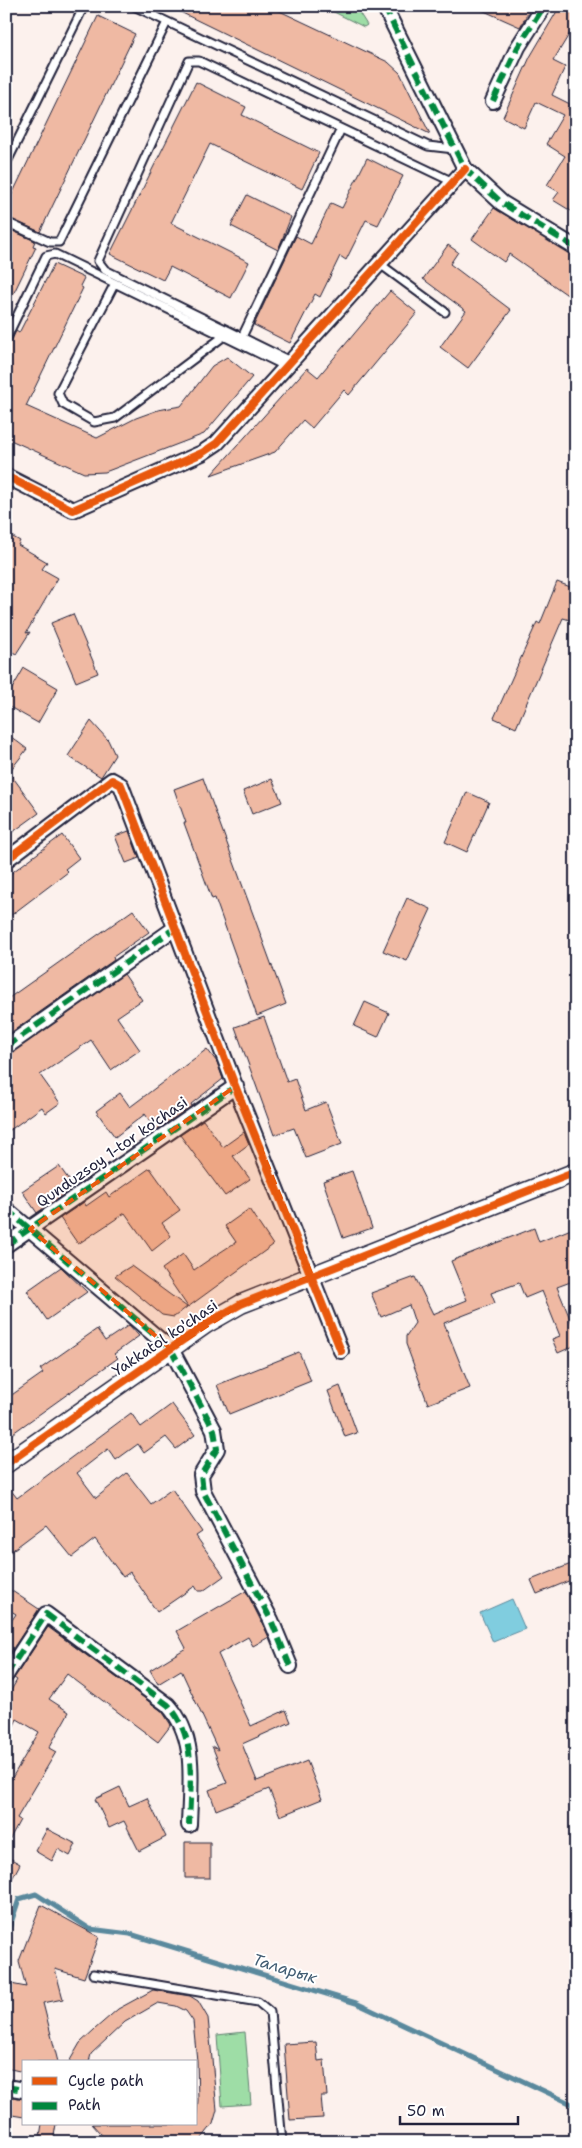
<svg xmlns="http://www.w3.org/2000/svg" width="582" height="2148" font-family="'Shantell Sans',sans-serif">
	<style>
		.green { fill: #9edda6; stroke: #608070 }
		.water { fill: #80cddf; stroke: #5a899d }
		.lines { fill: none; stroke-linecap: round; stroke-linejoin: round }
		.stream { stroke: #5a899d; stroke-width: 5 }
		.building { fill: #efb9a3; stroke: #22223b }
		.service-casing { stroke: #22223b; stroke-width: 11 }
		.minor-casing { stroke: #22223b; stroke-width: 18 }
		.tertiary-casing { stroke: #22223b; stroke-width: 21 }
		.service { stroke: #fff; stroke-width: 7 }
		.minor { stroke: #fff; stroke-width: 14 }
		.tertiary { stroke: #fff; stroke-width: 18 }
		.quiet { stroke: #00873e; stroke-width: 6; stroke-dasharray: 12 6; stroke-linecap: butt }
		.cycleway-casing { stroke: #fff; stroke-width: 11 }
		.cycleway { stroke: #e8590c; stroke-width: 8 }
		.marked { fill: #e8590c; fill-opacity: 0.2; stroke: #e8590c; stroke-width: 4; stroke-dasharray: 10 6; stroke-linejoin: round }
		.labels { text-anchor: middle; stroke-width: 4; stroke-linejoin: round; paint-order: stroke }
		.street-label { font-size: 15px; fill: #22223b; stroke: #fff }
		.water-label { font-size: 16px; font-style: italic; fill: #435e74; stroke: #fff }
	</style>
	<rect width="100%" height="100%" fill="#fcf1ed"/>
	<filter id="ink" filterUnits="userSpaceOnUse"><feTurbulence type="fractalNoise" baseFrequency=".02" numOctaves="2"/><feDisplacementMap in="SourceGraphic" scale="10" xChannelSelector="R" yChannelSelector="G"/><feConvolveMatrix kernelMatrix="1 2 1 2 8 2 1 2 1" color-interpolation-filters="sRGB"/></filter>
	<g filter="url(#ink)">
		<path class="green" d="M322 6H355L367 25 364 27Z
			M245 2032 251 2104 222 2106 217 2035Z"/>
		<path class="water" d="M512 1599 525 1629 493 1642 480 1613Z"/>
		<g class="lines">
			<path class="stream" d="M6 1938 19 1899 36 1894 90 1929 130 1934 356 2003 576 2106"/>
		</g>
		<path class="building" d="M168 6H269L388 62 400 73 430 134Z
			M473 6H532L520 27Z
			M560 6 576 14V23L553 61 565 67 552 95 570 104 568 109 576 114V214L553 200 559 192 547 185 565 156 546 144 563 115 536 102 524 128 503 117 530 57Z
			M98 16 135 34 40 232 6 217V207Z
			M196 82 246 107 242 115 319 153 302 189 210 144 171 223 249 262 231 298 170 267 163 280 110 254Z
			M367 158 403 176 378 225 366 220 346 260 340 256 320 297 315 294 290 343 254 325 296 236 311 244 331 203 342 208Z
			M247 195 291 217 278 250 231 226Z
			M494 208 576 257V301L509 254 504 262 472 239Z
			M6 228 35 241 33 246 36 247 6 309Z
			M448 245 458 252 450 264 511 310 468 368 440 347 466 311 423 279Z
			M54 264 84 278 80 286 83 288 26 406 97 438 136 418 158 410 181 406 212 366 227 357 252 377 204 434 105 472 84 473 6 438V344L11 342 16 331 19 333Z
			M390 291 417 313 349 395 344 390 312 428 303 420 275 452 211 475 307 368 318 377Z
			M6 533 20 541 18 545 47 562 42 569 58 578 26 633 30 632 16 654 6 648Z
			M557 582 576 589V607L570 620 563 618 516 728 494 718 537 622 540 624Z
			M73 614 98 673 76 682 51 623Z
			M24 668 58 688 38 723 6 705V699Z
			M91 721 108 740 115 755 101 777 68 756Z
			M6 733 27 749 9 772 39 813 6 837Z
			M203 778 286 1004 257 1016 215 898 212 899 184 823H186L174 789Z
			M272 779 282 802 252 814 243 791Z
			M467 792 489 802 467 852 445 842Z
			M129 831 139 858 126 863 115 836Z
			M62 835 79 858 65 869 68 872 6 919V877Z
			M407 898 431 909 407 961 383 951Z
			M133 910 149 932 113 957 114 960 6 1036V1000Z
			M124 974 142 1000 117 1017 140 1050 111 1070 91 1040 40 1075 60 1103 46 1113 42 1107 6 1133V1070L13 1065 7 1056Z
			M365 1002 389 1013 378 1037 354 1026Z
			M264 1017 287 1082 295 1079 306 1110 326 1102 342 1144 306 1158 294 1128 274 1135 235 1027Z
			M207 1049 217 1062 223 1079 191 1104 192 1106 156 1130 145 1114 115 1137 96 1111 120 1093 130 1107Z
			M203 1120 223 1147 244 1132 249 1144 233 1156 250 1179 225 1196 180 1135Z
			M59 1166 74 1187 37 1213 22 1191Z
			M150 1168 180 1210 162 1223 171 1236 152 1251 125 1213 78 1244 60 1218 84 1202 86 1206 106 1192 109 1197Z
			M352 1171 372 1228 343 1238 323 1181Z
			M249 1209 273 1245 188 1307 162 1269 183 1254 194 1270 210 1259 236 1242 225 1226Z
			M576 1227V1280L557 1287 576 1333V1345L558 1353 552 1339 560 1336 542 1291 525 1298 519 1283 491 1293 495 1303 444 1323 470 1388 428 1404 406 1344V1336L415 1323 409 1305 381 1317 371 1293 415 1277 433 1314 467 1300 451 1261 534 1228 539 1242Z
			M131 1266 187 1307 174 1317 162 1315 115 1276Z
			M61 1267 87 1292 47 1320 27 1291Z
			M129 1325 139 1336 114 1354 118 1358 6 1438V1399L43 1373 40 1369 97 1329 105 1341Z
			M299 1352 311 1381 229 1414 217 1385Z
			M340 1386 357 1433 345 1437 328 1391Z
			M172 1404 195 1435 176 1449 166 1437 144 1453 138 1444 116 1460 108 1449 77 1473 96 1498 127 1473 151 1504 172 1489 202 1532 196 1536 224 1576 203 1591H198L195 1586 157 1612 130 1572 123 1577 95 1539 72 1557 46 1525 6 1555V1484L17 1498 131 1413 141 1427Z
			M576 1562V1578L537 1594 531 1580Z
			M6 1587 39 1609 11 1652 6 1649V1629L16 1614 6 1608Z
			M246 1591 269 1637 253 1646 248 1637 218 1654 251 1726 286 1710 291 1722 242 1744 257 1781 307 1761 322 1799 280 1816 269 1789 216 1810 209 1790 227 1783 212 1746 218 1750 181 1670 158 1684 150 1670 186 1648 177 1631Z
			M48 1627 162 1711 171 1725 158 1742 67 1674 49 1699 69 1712 49 1748 56 1752 17 1818 20 1820 6 1846V1788L39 1732 17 1719 6 1743V1699L17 1680 14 1678Z
			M120 1787 129 1806 147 1798 166 1837 139 1851 124 1821 109 1828 95 1799Z
			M47 1829 76 1844 70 1856 58 1849 52 1861 35 1851Z
			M185 1842H210V1878H185Z
			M6 1856 20 1864 6 1890Z
			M41 1905 99 1937 84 1978 55 1969 63 1999 43 2003 58 2062H24V2072L6 2068V1983L26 1987 19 1961Z
			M153 1990 190 1996 198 2001 208 2018 217 2110 213 2124 199 2142H196V2139L193 2142H108L92 2124H196L198 2100 197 2061 193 2021 186 2011 176 2006 158 2003 125 2022 91 2054 89 2062H69L80 2043 95 2029 118 2009Z
			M316 2042 318 2061 324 2060 327 2096H321L323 2118 290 2120 284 2044Z
			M8 2096 24 2099V2117L6 2114Z
			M42 2124H56L53 2142H39Z"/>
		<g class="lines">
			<defs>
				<path id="service" d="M134 6 428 146 454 149
					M6 164 84 6
					M6 222 50 242H59L167 22
					M380 264 445 312
					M115 283 58 393 63 404 94 422 115 418 224 336
					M242 337 341 129
					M6 339 46 256 55 254 287 367
					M292 362 105 270 98 261 189 61H199L453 182
					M93 1974 258 2002 270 2012 282 2142"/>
				<path id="minor" d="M384 6 465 169 502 203 576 248
					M493 101 518 47 544 6
					M6 476 73 510 202 453 217 443 465 169
					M6 860 112 780 121 785 234 1083 341 1351
					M6 1047 175 928
					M6 1209 171 1349 214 1430 217 1449 201 1475 203 1491 271 1620 290 1666
					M6 1245 236 1086
					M6 1675 46 1614 168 1705C198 1738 190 1784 189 1825
					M6 2087 24 2090"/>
				<path id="tertiary" d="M6 1464 206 1324 241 1304 576 1172"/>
			</defs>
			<use href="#service" class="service-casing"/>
			<use href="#minor" class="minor-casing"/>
			<use href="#tertiary" class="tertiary-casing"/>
			<use href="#service" class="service"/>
			<use href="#minor" class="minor"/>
			<use href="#tertiary" class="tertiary"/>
			<path class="quiet" d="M384 6 465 169 502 203 576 248
				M493 101 518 47 544 6
				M6 1047 175 928
				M6 1209 171 1349 214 1430 217 1449 201 1475 203 1491 271 1620 290 1666
				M6 1245 236 1086
				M6 1675 46 1614 168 1705C198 1738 190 1784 189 1825
				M6 2087 24 2090"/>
			<defs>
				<path id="cycleway" d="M6 476 73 510 202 453 217 443 465 169
					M6 860 112 780 121 785 234 1083 341 1351
					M6 1464 206 1324 241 1304 576 1172"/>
			</defs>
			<use href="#cycleway" class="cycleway-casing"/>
			<use href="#cycleway" class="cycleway"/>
		</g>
	</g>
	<path class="marked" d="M236 1086 312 1276 241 1304 171 1349 30 1229Z"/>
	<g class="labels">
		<g class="street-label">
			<text transform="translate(112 1152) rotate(-35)" y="5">Qunduzsoy 1-tor ko'chasi</text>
			<text transform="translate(165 1338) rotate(-34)" y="5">Yakkatol ko'chasi</text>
		</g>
		<g class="water-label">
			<text transform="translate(285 1968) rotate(17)" y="6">Таларык</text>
		</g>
	</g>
	<rect width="582" height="2148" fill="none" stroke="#fff" stroke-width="25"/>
	<rect x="12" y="12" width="557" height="2123" fill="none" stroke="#22223b" stroke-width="2" filter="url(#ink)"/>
	<rect x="22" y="2060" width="175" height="65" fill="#ffffff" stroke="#a7a7b1"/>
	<rect x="32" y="2077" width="25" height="8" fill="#e8590c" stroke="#a7a7b1"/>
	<text x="68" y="2086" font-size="15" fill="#22223b">Cycle path</text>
	<rect x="32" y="2102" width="25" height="8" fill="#00873e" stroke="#a7a7b1"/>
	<text x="68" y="2110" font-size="15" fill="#22223b">Path</text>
	<path d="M400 2116v8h118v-8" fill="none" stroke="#22223b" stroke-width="2.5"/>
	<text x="407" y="2116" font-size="15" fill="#22223b" stroke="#ffffff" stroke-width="4" paint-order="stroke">50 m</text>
</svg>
